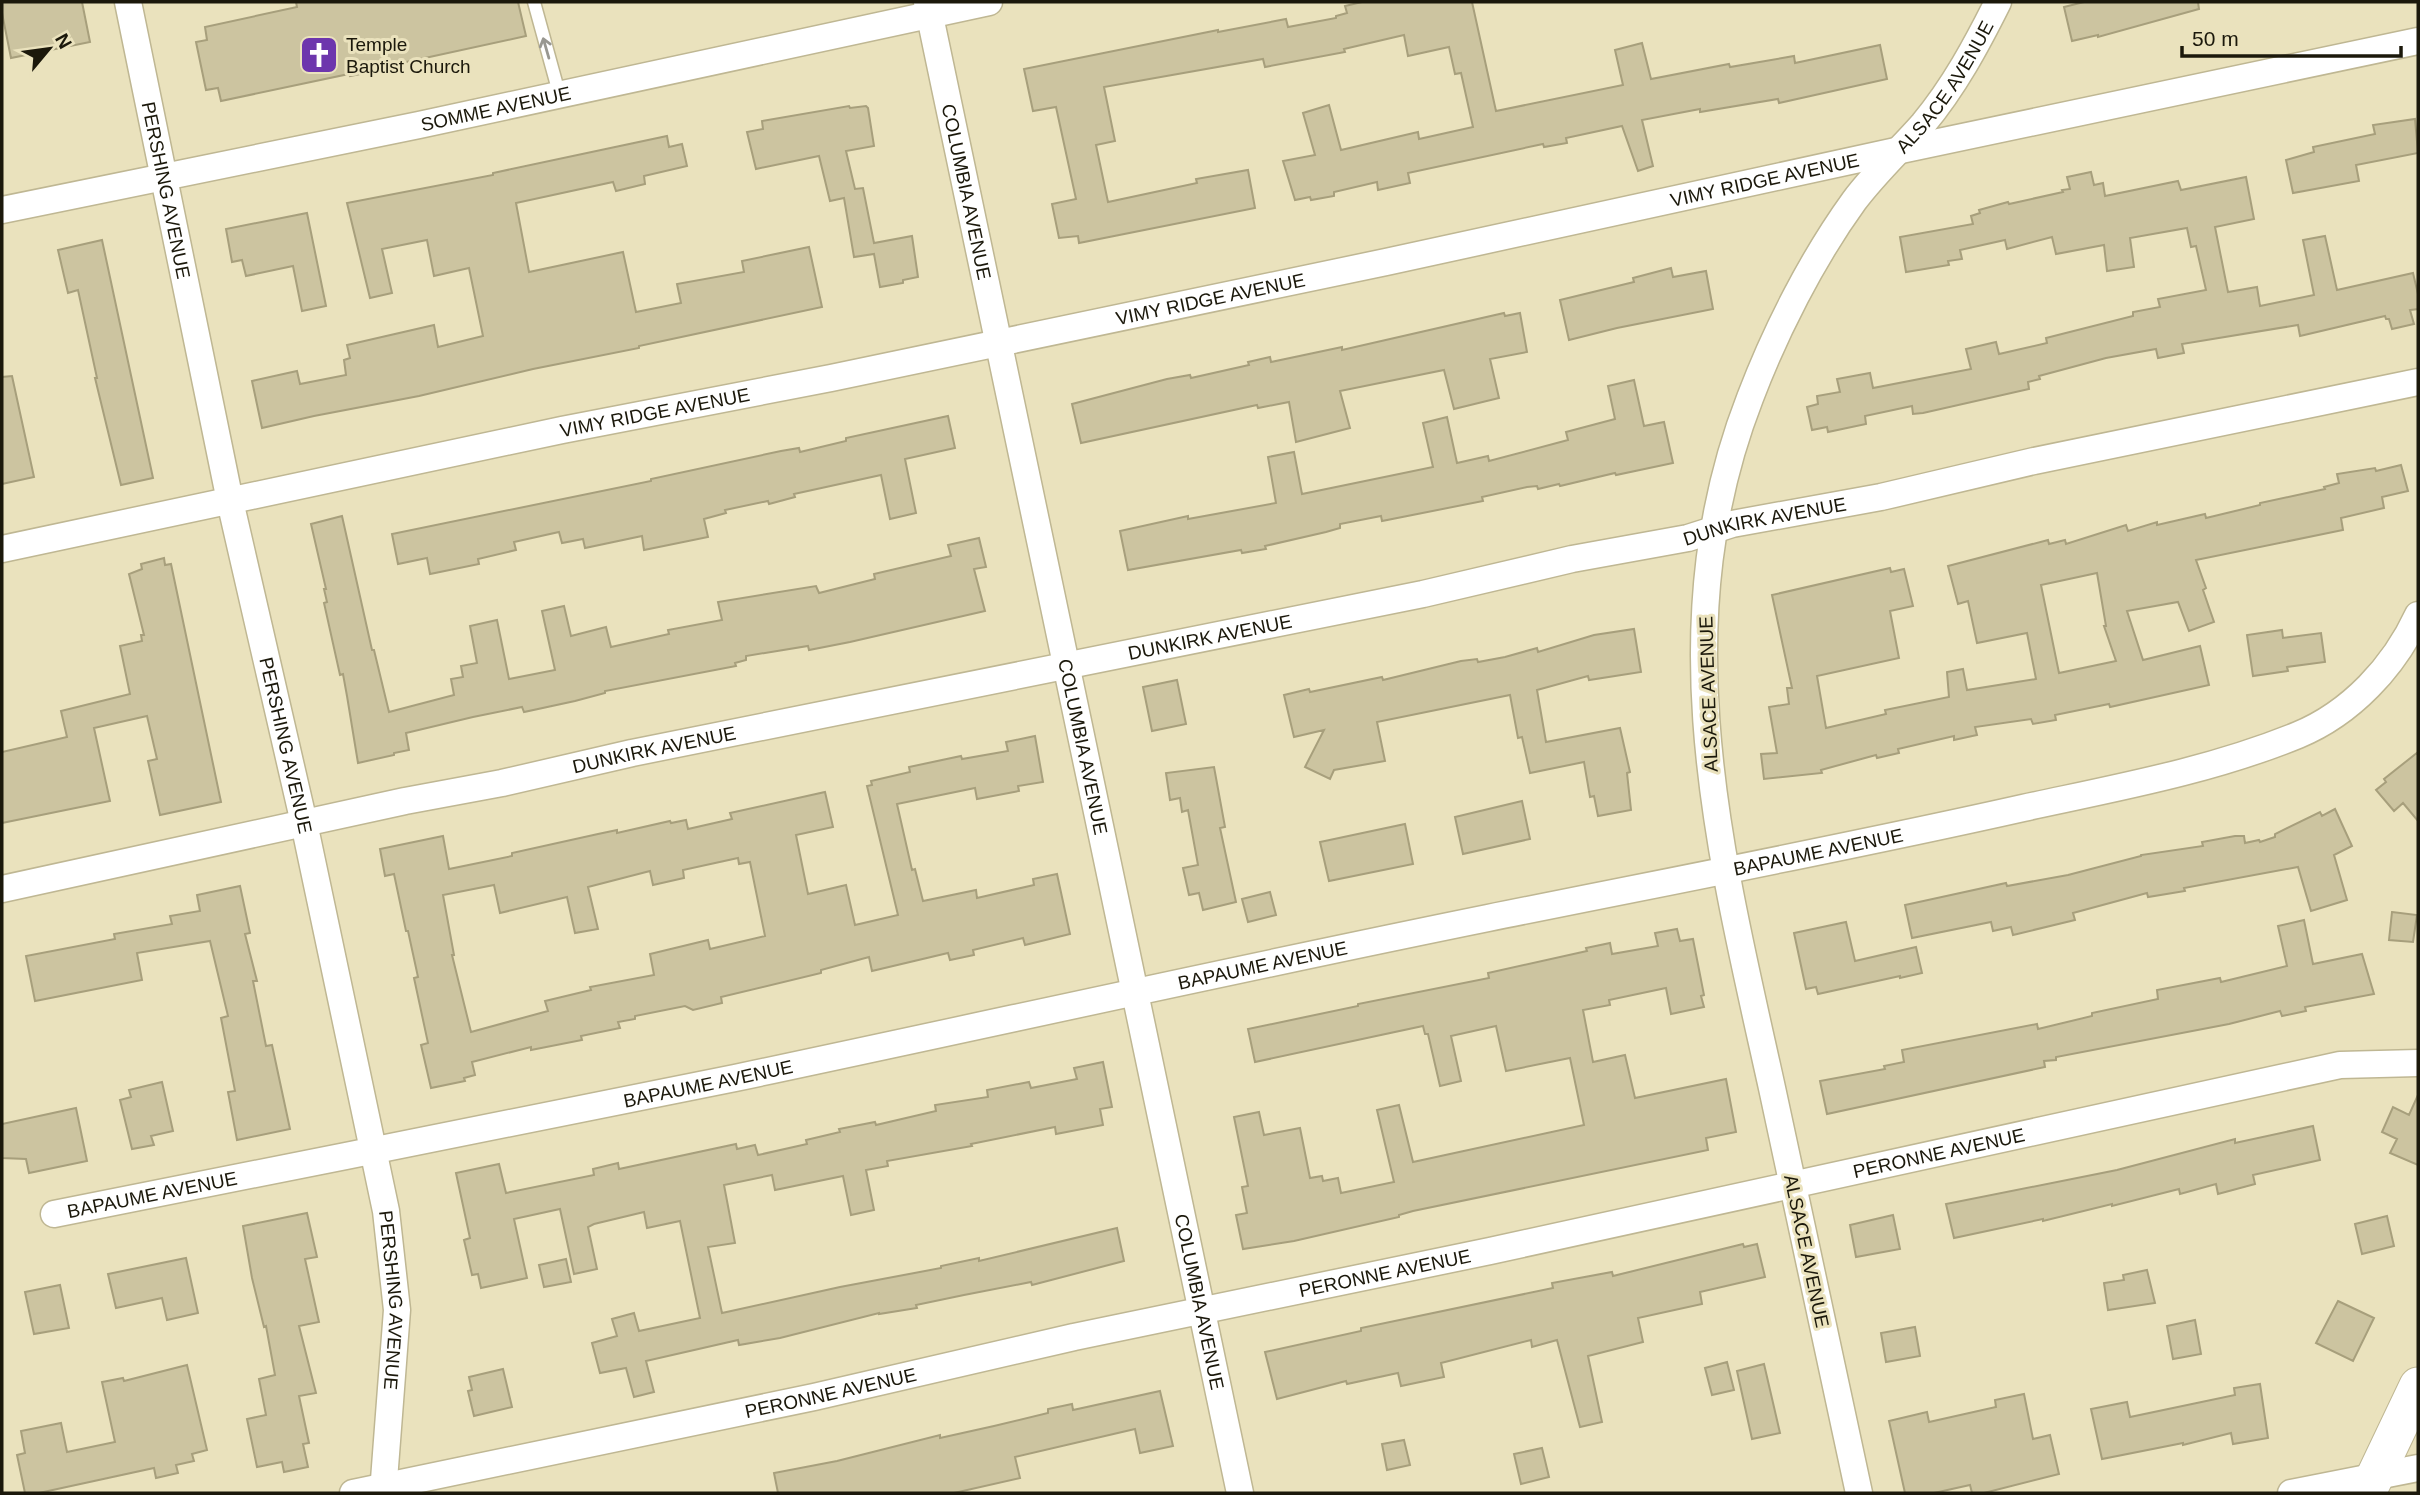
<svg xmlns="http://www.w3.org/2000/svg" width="2420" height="1495" font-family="Arial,sans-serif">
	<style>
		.building { fill: #ccc4a0; stroke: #a79f7c; stroke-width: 2; fill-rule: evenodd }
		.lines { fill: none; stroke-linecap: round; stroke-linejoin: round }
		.lane-casing { stroke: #bfb793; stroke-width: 15 }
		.street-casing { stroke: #bfb793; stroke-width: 29 }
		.secondary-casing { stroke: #bfb793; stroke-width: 39 }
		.lane { stroke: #fff; stroke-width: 12 }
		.street { stroke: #fff; stroke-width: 26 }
		.secondary { stroke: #fff; stroke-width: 37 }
		.oneway { stroke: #989791 }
		.labels { text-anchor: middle; stroke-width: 6; stroke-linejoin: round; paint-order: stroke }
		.poi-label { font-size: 19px; fill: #1b180b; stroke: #eae2bd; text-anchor: start }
		.street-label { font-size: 19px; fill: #1b180b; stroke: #eae2bd }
	</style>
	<rect width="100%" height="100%" fill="#eae2bd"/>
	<path class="building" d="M2 2H82L90 42 11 58 2 13Z
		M296 2H518L526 36 379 68 380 70 350 76 349 74 221 101 218 88 206 90 196 42 207 40 205 27 297 7Z
		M1362 2H1472L1496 111 1623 85 1615 50 1642 43 1651 79 1729 64 1730 67 1794 56 1795 63 1880 45 1887 79 1779 103 1778 99 1700 112V109L1642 120 1653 166 1638 171 1622 126 1566 138 1567 143 1544 147 1543 144 1408 173 1410 183 1378 190 1377 182 1334 192V196L1311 200 1310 197 1295 200 1283 161 1315 155 1303 113 1329 105 1341 150 1418 132 1419 139 1473 127 1461 73 1455 74 1449 47 1408 56 1404 35 1344 49 1345 52 1265 67 1263 59 1104 87 1115 141 1096 145 1108 202 1197 183 1196 179 1248 170 1255 208 1079 243 1078 236 1059 238 1052 204 1076 199 1056 107 1033 111 1024 69 1218 30V32L1286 19 1288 27 1336 18V16L1347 13 1345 6Z
		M2084 2H2198L2199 9 2098 37V35L2072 41 2064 7Z
		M849 106 850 108 866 106 868 108 874 146 846 151 855 189 863 188 874 243 912 236 918 277 903 280V283L880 287 874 254 854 257 844 198 830 201 819 156 756 169 747 132 763 129 762 121Z
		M2415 119 2418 153 2356 165 2359 181 2293 193 2286 160 2314 152 2313 147 2375 134 2373 125Z
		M667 136 669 147 682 144 687 166 644 176 645 184 616 191 613 182 516 203 529 272 623 252 636 312 681 303 677 284 744 272 742 261 809 247 822 307 639 346V348L533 369 419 396 314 416 262 428 252 381 297 371 300 384 346 375 344 360 350 358 347 345 434 325 438 347 483 336 469 268 434 276 427 240 382 249 392 293 370 298 347 203 493 175V173Z
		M2091 172 2094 185 2103 183 2105 196 2178 181 2181 190 2246 177 2254 219 2215 227 2228 292 2257 287 2260 306 2314 295 2303 240 2325 236 2337 290 2413 273 2418 294V309L2410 310 2414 324 2392 329 2389 319H2386L2385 316 2300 336 2298 325 2182 344 2184 353 2158 358 2156 349 2106 358 2039 376 2040 379 2028 382 2029 389 1923 413 1913 414 1912 406 1865 416 1866 424 1828 432 1827 427 1812 430 1807 407 1818 404 1817 396 1840 392 1837 379 1870 373 1873 388 1971 369 1966 349 1996 342 1999 354 2047 343 2046 338 2133 316V312L2160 307 2158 299 2206 290 2196 246 2191 247 2187 228 2130 238 2134 267 2107 271 2104 245 2056 254 2052 237 2007 249 2005 240 1960 250 1962 259 1948 261 1949 265 1906 272 1900 237 1973 224 1971 216 1980 213 1979 210 2008 202 2009 204 2063 192 2062 190 2070 189 2067 177Z
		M307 213 326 306 302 311 293 266 246 276 242 260 232 262 226 229Z
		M102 240 153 478 121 485 95 378H97L78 290 68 293 58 250Z
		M1671 268 1673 277 1706 271 1713 309 1617 328 1569 340 1560 300 1634 282 1633 278Z
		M1504 313 1505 316 1520 313 1527 352 1490 359 1499 398 1454 409 1444 370 1340 391 1350 428 1296 442 1289 402 1258 408 1257 405 1081 443 1072 404 1167 379 1190 375 1191 378 1249 365 1248 362 1270 357 1271 362 1342 347V350Z
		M12 376 34 477 2 484V377Z
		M1634 380 1644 426 1664 422 1673 463 1616 475 1615 473 1560 486 1559 484 1538 489 1537 486 1527 487 1482 497 1483 501 1382 521 1381 516 1340 524V528L1326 532 1265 546 1266 549 1242 553 1241 550 1128 570 1120 531 1188 516V519L1276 503 1268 457 1294 452 1302 494 1433 467 1423 423 1447 417 1457 463 1488 456 1489 461 1568 440 1566 432 1615 419 1608 386Z
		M948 416 955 448 905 459 916 513 890 519 881 475 794 494 795 497 769 504 768 501 725 510 726 513 704 519 708 537 644 550 642 536 585 548 583 539 562 543 559 532 514 542 516 550 478 559 479 564 430 574 427 558 398 564 392 534 651 481V479L781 451 799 448 800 452 846 441V438Z
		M2401 465 2408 491 2382 497 2384 508 2341 518 2343 530 2196 560 2206 588 2203 590 2214 622 2189 631 2178 602 2127 611 2143 660 2200 646 2209 685 2110 707 2109 704 2055 715 2056 720 2033 724 2031 719 1975 727 1977 735 1954 740V736L1898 749 1899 753 1877 758 1876 755 1821 770 1822 773 1764 779 1761 754 1777 753 1769 707 1789 704 1787 688H1792L1772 595 1890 568 1891 572 1904 569 1913 606 1890 611 1899 658 1817 676 1826 728 1886 714 1885 710 1949 697 1947 672 1963 669 1967 690 2036 679 2027 633 1977 643 1968 601 1958 604 1948 566 2048 540 2049 544 2065 540 2066 544 2126 525 2128 531 2157 522V525L2205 514 2206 518 2260 505V503L2325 489 2324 487 2339 483 2337 474 2375 468 2376 471ZM2097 573 2106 626H2104L2116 661 2059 673 2041 585Z
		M342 516 372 650H374L389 712 454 695 451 679 463 677 461 666 477 663 470 626 497 620 509 679 555 670 542 611 564 606 571 636 606 627 611 647 669 634 668 630 722 620 718 602 816 586 819 593 875 579 874 574 951 556 948 545 979 538 986 567 974 569 985 611 850 642 809 650 808 646 746 656V660L735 663 736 666 605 691V693L575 701 524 712 522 707 473 717 406 733 409 750 394 753V755L358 763 347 696 343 674 340 675 324 603 327 602 324 589H326L311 524Z
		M164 558 165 565 171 564 221 802 160 815 148 761 157 759 147 716 94 728 110 801 2 823V752L67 737 61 711 130 694 120 646 142 641 141 635H144L129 574 142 569 141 564Z
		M1634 629 1641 672 1589 680 1588 676 1537 690 1546 742 1620 728 1630 772 1627 773 1631 810 1598 816 1594 796 1590 797 1584 762 1530 773 1522 737 1518 738 1510 695 1377 722 1385 761 1334 770 1330 779 1305 767 1324 730 1294 737 1284 695 1309 689 1310 692 1382 677 1383 680 1461 661 1477 659 1478 662 1505 657 1537 648 1538 652 1594 635Z
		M2282 630 2283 638 2321 633 2325 662 2287 667 2288 671 2253 676 2247 635Z
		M1177 680 1186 724 1152 731 1143 687Z
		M1035 736 1043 782 1018 786 1019 791 977 799 975 788 897 804 912 870 915 869 923 901 976 890 977 898 1034 885 1033 879 1057 874 1070 934 1025 945 1023 938 973 950 974 955 950 960 948 953 872 971 869 957 821 970V973L721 997 722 1003 693 1010 685 1006 635 1016V1019L618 1022 620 1028 581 1036 582 1040 531 1050V1047L472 1062 475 1075 464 1078 465 1081 431 1088 421 1045 428 1043 414 978 418 977 408 931H406L394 874 385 876 380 849 443 836 449 869 512 856V853L598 834 617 830V833L670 821 671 823 686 820 688 829 732 819 730 813 825 792 833 827 796 835 808 894 846 885 855 925 898 915 867 786 872 785 871 781 910 772 909 767 961 756 962 759 1008 751 1006 742ZM738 858 739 864 750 862 765 936 710 949 708 940 650 954 654 975 590 987 591 990 545 1001 548 1011 471 1032 452 955H454L443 895 494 885 500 913 567 897 575 933 598 929 588 887 650 871 653 885 684 878 683 870Z
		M2418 752V821L2403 803 2394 811 2376 790 2386 782 2384 779Z
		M1214 767 1225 827 1220 828 1236 902 1203 910 1199 893 1189 895 1183 868 1198 865 1188 810 1182 812 1180 798 1170 800 1166 773Z
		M1522 801 1530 839 1463 854 1455 817Z
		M2335 809 2352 846 2334 855 2347 900 2311 911 2298 867 2184 888 2185 891 2148 897 2147 893 2073 913 2075 920 2013 935 2011 927 1993 931 1991 922 1912 938 1905 905 2006 883 2007 886 2068 875 2141 856V855L2203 846 2202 842 2235 836H2244L2245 843 2259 840 2260 842 2275 837V834L2320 812 2322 816Z
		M1405 824 1413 864 1329 881 1320 842Z
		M240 886 250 933 245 934 257 981H253L266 1046 272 1045 290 1129 237 1140 228 1092 235 1091 221 1018 228 1016 210 941 137 953 142 980 35 1001 26 956 115 939 114 934 172 924 170 916 200 911 197 895Z
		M1270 892 1276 915 1248 922 1242 899Z
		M2392 912 2417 915 2413 942 2389 940Z
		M2304 920 2313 964 2362 954 2374 994 2305 1007 2306 1011 2282 1016 2280 1011 2229 1024 2056 1057V1060L2044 1061 2045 1067 1827 1114 1820 1081 1885 1069 1884 1066 1904 1062 1902 1050 2037 1024 2038 1029 2092 1016V1013L2158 999 2157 990 2220 978 2221 982 2287 966 2278 926Z
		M1846 922 1855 961 1916 947 1922 973 1900 978V976L1818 994 1816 987 1806 989 1794 933Z
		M1677 929 1680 941 1693 939 1704 995 1701 996 1704 1007 1671 1014 1666 988 1609 1000 1610 1005 1583 1010 1593 1062 1625 1055 1635 1098 1726 1079 1736 1132 1706 1138 1708 1150 1413 1211 1399 1215V1217L1294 1241 1243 1249 1236 1215 1247 1213 1242 1187 1248 1186 1234 1117 1259 1112 1264 1135 1300 1128 1310 1178 1322 1176 1323 1181 1338 1178 1341 1193 1394 1182 1377 1110 1399 1105 1413 1162 1584 1125 1570 1058 1506 1071 1496 1026 1451 1036 1461 1081 1440 1086 1428 1034H1425L1423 1026 1255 1062 1248 1029 1358 1006V1004L1489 978 1488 973 1587 951 1586 948 1610 943 1612 954 1658 946 1655 933Z
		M1103 1062 1112 1107 1100 1109 1103 1125 1056 1134 1055 1127 971 1144 972 1146 887 1161 888 1166 866 1170 874 1210 851 1215 843 1176 775 1190 772 1175 724 1185 735 1243 708 1247 722 1313 840 1287 941 1268V1266L979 1258V1261L1117 1228 1124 1261 1032 1285 1031 1282 964 1295 916 1305 917 1308 879 1314V1313L780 1338 739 1345 738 1340 646 1361 654 1392 634 1397 626 1368 600 1373 592 1343 617 1336 612 1319 634 1313 639 1331 700 1318 680 1221 647 1228 644 1212 594 1224 588 1227 597 1269 574 1274 560 1209 514 1219 527 1278 481 1288 478 1274 472 1275 464 1240 470 1238 456 1173 499 1164 506 1193 594 1175 593 1169 618 1163 619 1169 736 1144 737 1149 755 1145 758 1155 807 1144 806 1140 840 1132 839 1129 875 1122 876 1125 936 1111 935 1105 988 1097 987 1090 1029 1082 1031 1088 1077 1079 1074 1068Z
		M162 1082 173 1131 151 1136 154 1145 132 1149 120 1100 131 1097 129 1090Z
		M2418 1095V1165L2390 1153 2397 1139 2382 1132 2393 1107 2409 1115Z
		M76 1108 87 1161 29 1173 26 1159 2 1158V1124Z
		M2313 1126 2320 1160 2253 1175 2255 1184 2218 1194 2216 1184 2180 1194 2179 1189 2112 1206V1204L2043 1221V1219L1954 1238 1946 1204 2117 1170 2235 1139V1143Z
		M307 1213 317 1257 305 1259 319 1322 299 1326 316 1393 299 1396 309 1443 303 1444 308 1467 284 1472 282 1462 257 1467 247 1419 266 1415 259 1379 275 1375 266 1326 264 1327 252 1278 243 1226Z
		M1893 1215 1900 1249 1856 1257 1850 1225Z
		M2387 1216 2394 1246 2362 1254 2355 1224Z
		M1743 1244 1744 1247 1757 1244 1765 1277 1700 1292 1702 1304 1638 1318 1643 1342 1588 1356 1602 1422 1580 1427 1557 1340 1532 1347 1531 1340 1441 1363 1444 1377 1401 1386 1398 1373 1347 1384 1346 1381 1277 1399 1265 1352 1361 1331V1328L1553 1288 1552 1283 1612 1272 1613 1276Z
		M186 1258 198 1313 167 1320 162 1298 116 1308 108 1274Z
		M566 1259 571 1282 544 1287 539 1265Z
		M2147 1270 2155 1303 2108 1310 2104 1283 2124 1280 2123 1275Z
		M60 1285 69 1328 34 1334 25 1292Z
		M2338 1301 2374 1318 2353 1361 2316 1343Z
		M2195 1320 2201 1354 2173 1359 2167 1326Z
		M1915 1327 1920 1356 1886 1362 1881 1333Z
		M1727 1362 1734 1390 1712 1395 1705 1368Z
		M1764 1364 1780 1433 1752 1439 1737 1371Z
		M187 1365 207 1450 192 1454 194 1461 176 1465 178 1473 156 1478 154 1468 39 1493H25L17 1455 25 1453 21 1431 61 1423 67 1452 115 1442 102 1382 123 1378 124 1381Z
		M503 1369 512 1407 474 1416 468 1391 472 1390 469 1377Z
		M2260 1384 2268 1438 2233 1444 2231 1433 2183 1445V1443L2102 1459 2091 1409 2127 1402 2130 1417 2235 1395 2234 1388Z
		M1160 1391 1173 1446 1140 1453 1135 1429 1015 1457 1020 1478 954 1493H778L774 1473 837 1461 940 1435V1438L994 1426 1048 1413V1409L1072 1404 1073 1410Z
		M2024 1394 2033 1439 2050 1435 2059 1474 1984 1493H1972L1970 1485 1934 1493H1905L1889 1421 1927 1412 1929 1422 1996 1407 1995 1400Z
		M1404 1440 1410 1465 1387 1470 1382 1444Z
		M1542 1448 1549 1477 1521 1484 1514 1454Z"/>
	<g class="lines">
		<defs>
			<path id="lane" d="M534 2 559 93"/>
			<g id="street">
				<path id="s1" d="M128 2 230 501 304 823 386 1211 397 1310 383 1493"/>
				<path id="s2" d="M927 2 1240 1493"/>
				<path id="s3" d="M2 210 419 125 989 2"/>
				<path id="s4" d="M2 549 562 430 831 378 1386 262 1896 151 2418 41"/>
				<path id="s5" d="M2 889 405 801 502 783 632 753 1423 594 1572 559 1688 538 1732 524 1881 497 2034 461 2418 382"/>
				<path id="s6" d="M54 1214C281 1168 508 1125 735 1078 986 1025 1236 969 1488 918 1666 882 1845 848 2023 808 2115 788 2210 771 2298 735 2351 713 2394 667 2418 615"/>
				<path id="s7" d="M353 1493 814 1397 1074 1337 1490 1251 2340 1065 2418 1063"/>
				<path id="s8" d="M1859 1493C1830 1358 1801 1223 1772 1088 1721 857 1660 629 1750 398 1775 332 1812 259 1854 201 1875 173 1900 150 1923 124 1954 87 1977 44 1998 2"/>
				<path d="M2291 1493 2418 1468"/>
			</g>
			<path id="secondary" d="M2367 1493 2418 1386"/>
		</defs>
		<use href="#lane" class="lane-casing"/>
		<use href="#street" class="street-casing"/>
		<use href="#secondary" class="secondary-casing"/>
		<use href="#lane" class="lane"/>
		<use href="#street" class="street"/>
		<use href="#secondary" class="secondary"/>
	</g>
	<defs><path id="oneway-shaft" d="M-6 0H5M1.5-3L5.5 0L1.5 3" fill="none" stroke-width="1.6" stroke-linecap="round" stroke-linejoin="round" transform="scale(1.75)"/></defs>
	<use class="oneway" href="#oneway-shaft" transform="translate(546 48) rotate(-106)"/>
	<defs>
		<symbol id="church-square" viewBox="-11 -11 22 22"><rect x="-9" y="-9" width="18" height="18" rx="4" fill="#6d36ad" stroke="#eae2bd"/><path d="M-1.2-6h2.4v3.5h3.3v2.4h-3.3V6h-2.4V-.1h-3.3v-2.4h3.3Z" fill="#fff"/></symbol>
	</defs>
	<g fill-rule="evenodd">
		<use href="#church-square" x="297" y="33" width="44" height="44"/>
	</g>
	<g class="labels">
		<g class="poi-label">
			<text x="346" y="51">Temple<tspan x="346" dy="22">Baptist Church</tspan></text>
		</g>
		<g class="street-label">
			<text dy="7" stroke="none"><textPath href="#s8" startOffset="1486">ALSACE AVENUE</textPath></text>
			<text dy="7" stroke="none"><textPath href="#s3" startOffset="504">SOMME AVENUE</textPath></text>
			<text dy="7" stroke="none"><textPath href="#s4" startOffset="1801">VIMY RIDGE AVENUE</textPath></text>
			<text dy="7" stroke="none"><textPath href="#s1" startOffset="192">PERSHING AVENUE</textPath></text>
			<text dy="7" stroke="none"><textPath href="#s2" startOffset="194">COLUMBIA AVENUE</textPath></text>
			<text dy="7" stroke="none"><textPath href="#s4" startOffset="1234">VIMY RIDGE AVENUE</textPath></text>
			<text dy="7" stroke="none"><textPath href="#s4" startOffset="667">VIMY RIDGE AVENUE</textPath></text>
			<text dy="7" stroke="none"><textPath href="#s5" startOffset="1801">DUNKIRK AVENUE</textPath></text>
			<text dy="7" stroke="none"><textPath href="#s5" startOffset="1234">DUNKIRK AVENUE</textPath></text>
			<text transform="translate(1708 694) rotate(-92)" y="7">ALSACE AVENUE</text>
			<text dy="7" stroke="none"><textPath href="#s1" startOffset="760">PERSHING AVENUE</textPath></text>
			<text dy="7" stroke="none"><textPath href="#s2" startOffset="761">COLUMBIA AVENUE</textPath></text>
			<text dy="7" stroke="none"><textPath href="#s5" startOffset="667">DUNKIRK AVENUE</textPath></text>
			<text dy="7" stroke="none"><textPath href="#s6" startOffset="1801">BAPAUME AVENUE</textPath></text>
			<text dy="7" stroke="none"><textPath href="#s6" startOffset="1234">BAPAUME AVENUE</textPath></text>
			<text dy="7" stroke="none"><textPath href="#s6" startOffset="667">BAPAUME AVENUE</textPath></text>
			<text dy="7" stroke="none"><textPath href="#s7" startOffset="1622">PERONNE AVENUE</textPath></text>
			<text dy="7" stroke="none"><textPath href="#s6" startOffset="100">BAPAUME AVENUE</textPath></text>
			<text transform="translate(1807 1251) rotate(78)" y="7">ALSACE AVENUE</text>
			<text dy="7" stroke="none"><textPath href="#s7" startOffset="1055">PERONNE AVENUE</textPath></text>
			<text dy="7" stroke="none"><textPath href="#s1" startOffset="1326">PERSHING AVENUE</textPath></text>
			<text dy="7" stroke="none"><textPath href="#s2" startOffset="1328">COLUMBIA AVENUE</textPath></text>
			<text dy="7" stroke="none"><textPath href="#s7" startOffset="488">PERONNE AVENUE</textPath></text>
		</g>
	</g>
	<rect width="2420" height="1495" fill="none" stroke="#1b180b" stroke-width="7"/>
	<g transform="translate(49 49) rotate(61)" stroke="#eae2bd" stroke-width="5" paint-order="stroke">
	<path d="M0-5L12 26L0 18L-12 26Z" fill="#1b180b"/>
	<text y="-10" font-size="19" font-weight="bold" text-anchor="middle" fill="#1b180b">N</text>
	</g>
	<path d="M2182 46v10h219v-10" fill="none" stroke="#1b180b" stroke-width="3.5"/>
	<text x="2192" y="46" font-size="21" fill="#1b180b" stroke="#eae2bd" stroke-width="5" paint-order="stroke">50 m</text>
</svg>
